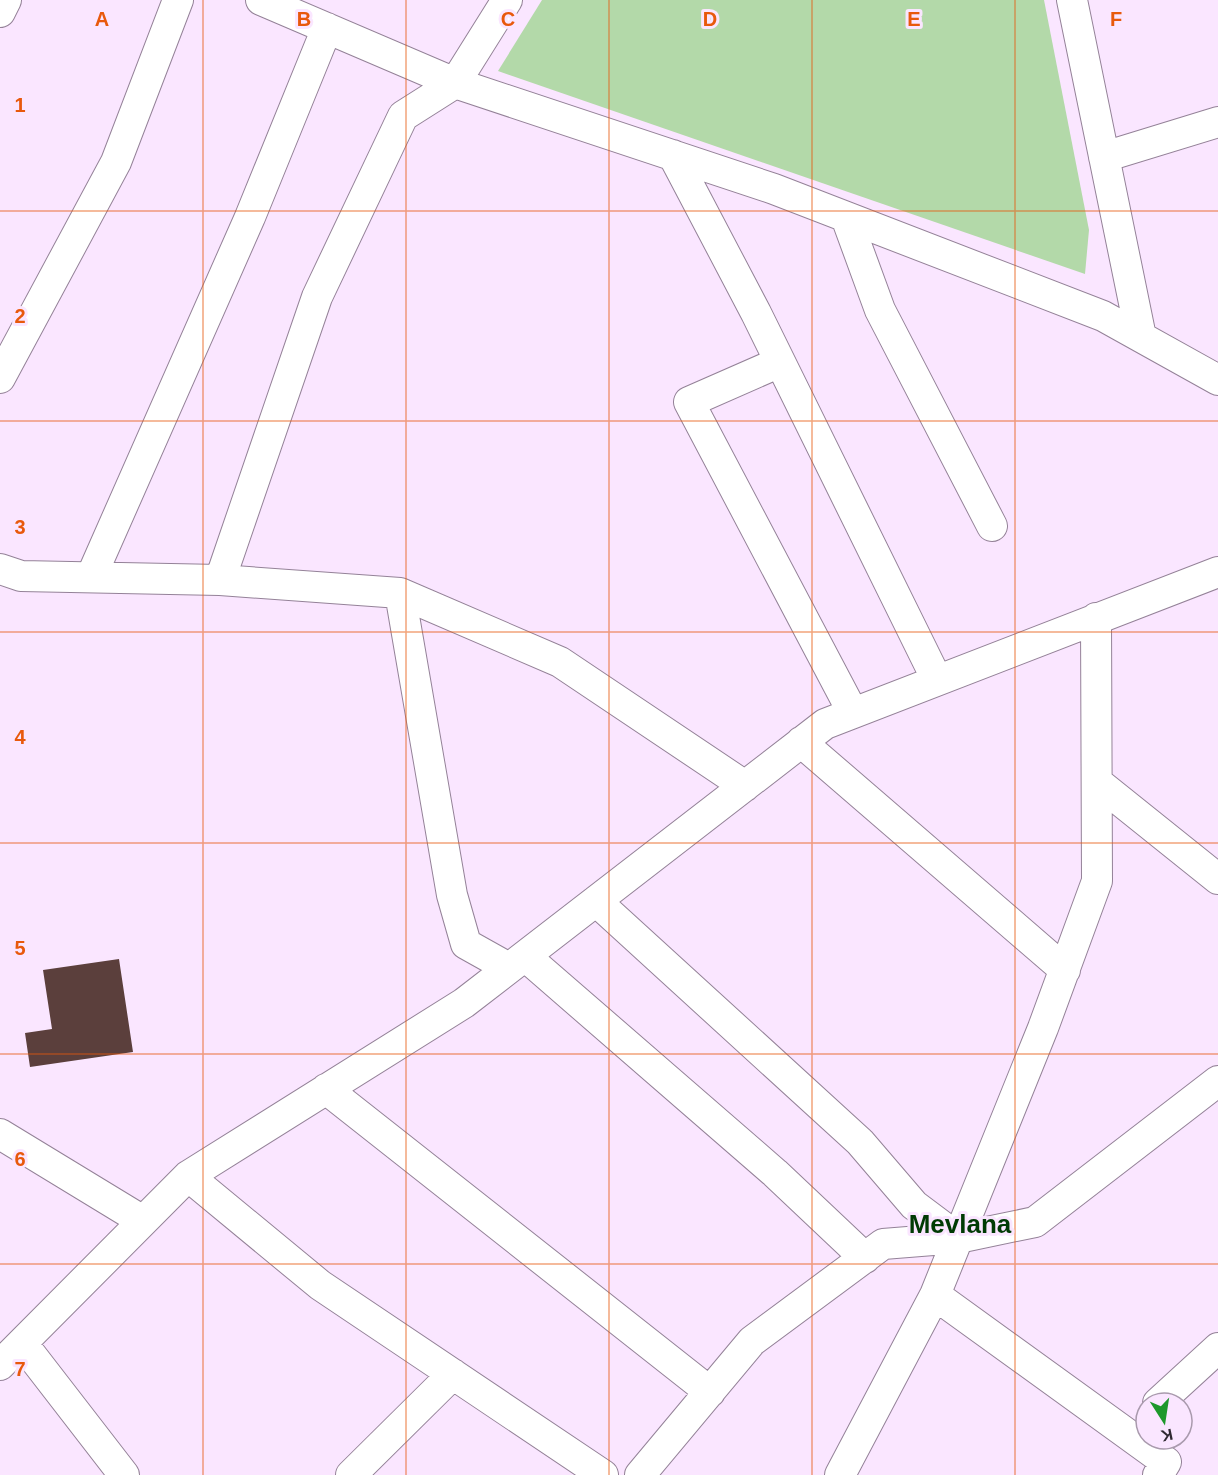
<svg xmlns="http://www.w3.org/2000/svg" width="1218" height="1475" font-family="Arial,sans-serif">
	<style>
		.green { fill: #b3d9a9 }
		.building { fill: #5b3f3c }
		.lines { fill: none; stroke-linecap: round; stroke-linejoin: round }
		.minor-casing { stroke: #948298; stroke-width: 32 }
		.minor { stroke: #fff; stroke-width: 30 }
		.grid { fill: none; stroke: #e8590c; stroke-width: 1.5; stroke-opacity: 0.55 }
		.labels { text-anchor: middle; stroke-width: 6; stroke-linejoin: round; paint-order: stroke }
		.district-label { font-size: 26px; font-weight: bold; fill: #003a04; stroke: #fae6ff }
		.grid-label { font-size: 20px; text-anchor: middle; font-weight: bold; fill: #e8590c; stroke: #fae6ff; stroke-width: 6; stroke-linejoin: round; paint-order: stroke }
	</style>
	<rect width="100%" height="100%" fill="#fae6ff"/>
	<path class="green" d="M542 0H1044L1089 230 1085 274 498 71Z"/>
	<path class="building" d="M119 959 133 1052 30 1067 25 1033 52 1029 43 970Z"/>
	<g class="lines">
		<defs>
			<path id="minor" d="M261 0 455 83 774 189 1103 316 1218 380
				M1072 0 1141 337
				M0 12 6 0
				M673 155 756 313 937 680
				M1104 157 1218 122
				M846 217 880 310 992 526
				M780 362 689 402 853 713
				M0 378 116 162 178 0
				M0 569 21 576 220 580 400 593 560 662 745 786
				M91 577 250 217 327 28
				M220 580 317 297 403 116 455 83 507 0
				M400 593 452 895 466 944 509 968
				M801 742 1065 970
				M1097 782 1218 879
				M596 901 860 1142 914 1205 958 1238
				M525 956 775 1173 865 1258
				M326 1089 710 1392
				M0 1134 143 1221
				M188 1176 320 1285 603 1475
				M935 1295 1166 1462 1158 1475
				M22 1343 124 1475
				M0 1365 188 1176 464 1003 825 724 1218 572
				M1158 1403 1218 1348
				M351 1475 453 1374
				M640 1475 752 1341 883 1244 958 1238 1035 1222 1218 1081
				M840 1475 935 1295 1043 1028 1097 881 1096 618"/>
		</defs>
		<use href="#minor" class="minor-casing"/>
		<use href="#minor" class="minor"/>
	</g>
	<path class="grid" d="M203 0V1475M406 0V1475M609 0V1475M812 0V1475M1015 0V1475M0 211H1218M0 421H1218M0 632H1218M0 843H1218M0 1054H1218M0 1264H1218"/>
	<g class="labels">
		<g class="district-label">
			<text x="960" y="1233">Mevlana</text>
		</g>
	</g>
	<g class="grid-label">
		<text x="102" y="26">A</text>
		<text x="304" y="26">B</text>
		<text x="508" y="26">C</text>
		<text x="710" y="26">D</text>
		<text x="914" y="26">E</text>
		<text x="1116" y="26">F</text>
		<text x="20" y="112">1</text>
		<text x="20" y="323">2</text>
		<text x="20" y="534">3</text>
		<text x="20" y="744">4</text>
		<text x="20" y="955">5</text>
		<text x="20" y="1166">6</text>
		<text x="20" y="1376">7</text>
	</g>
	<g transform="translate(1164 1421) rotate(168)"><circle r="28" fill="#fae6ff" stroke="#a99aad" stroke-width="1.5"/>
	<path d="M0-4.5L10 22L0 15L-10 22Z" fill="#1d982b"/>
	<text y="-9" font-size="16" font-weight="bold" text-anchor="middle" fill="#302932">K</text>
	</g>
</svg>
